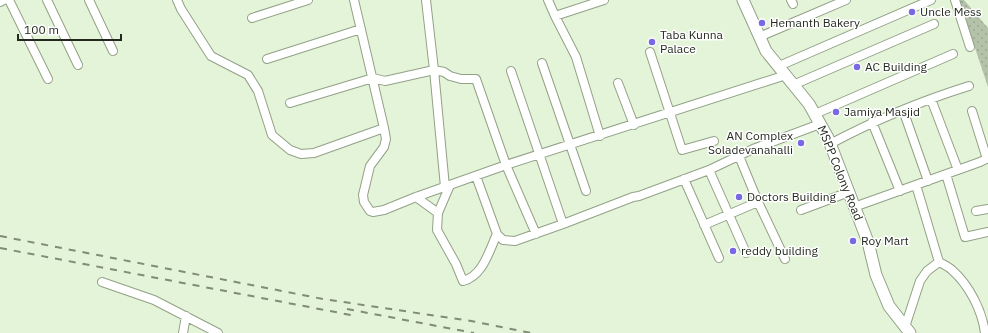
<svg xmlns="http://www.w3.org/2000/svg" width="988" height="333" font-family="'IBM Plex Sans',sans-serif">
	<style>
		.grass { fill: url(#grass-dots) }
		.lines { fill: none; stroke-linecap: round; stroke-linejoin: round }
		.street-casing { stroke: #92a187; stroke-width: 10 }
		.secondary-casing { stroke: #92a187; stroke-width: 13 }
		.street { stroke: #fff; stroke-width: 8 }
		.secondary { stroke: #fff; stroke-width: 11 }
		.rail { stroke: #808b78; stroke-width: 2; stroke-dasharray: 7 7; stroke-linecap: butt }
		.poi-dot { fill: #7868e3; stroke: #fff; stroke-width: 1.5 }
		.labels { text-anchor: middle; stroke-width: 3; stroke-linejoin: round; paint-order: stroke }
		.poi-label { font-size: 12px; fill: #23291e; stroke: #fff; text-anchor: start }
		.street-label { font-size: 12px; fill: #23291e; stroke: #fff }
	</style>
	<defs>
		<pattern id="grass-dots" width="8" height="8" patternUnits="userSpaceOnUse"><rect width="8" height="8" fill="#b4c2a9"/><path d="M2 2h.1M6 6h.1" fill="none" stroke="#9aa791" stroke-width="1.8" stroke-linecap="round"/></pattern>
	</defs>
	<rect width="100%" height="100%" fill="#e4f4d8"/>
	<path class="grass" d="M959 0H964L988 28V87Z"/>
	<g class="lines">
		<defs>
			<path id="street" d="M9 0 48 79
				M47 0 78 65
				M89 0 113 51
				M177 0 181 9 211 56 248 75 258 91 272 135 290 150 301 154 314 153 384 128 354 0
				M426 0 434 70 444 72 450 76 461 79H476L506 165 536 234
				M548 0 555 16 576 57 600 136
				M791 0 793 4
				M955 0 970 47
				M0 2 4 0
				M555 16 604 0
				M252 18 308 0
				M759 37 846 0
				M650 52 682 150 714 141
				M267 59 361 29
				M542 63 586 191
				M779 66 931 0
				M511 71 563 224
				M618 83 634 125
				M793 85 934 24
				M931 99 958 170
				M290 103 373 78 385 81 434 70 445 187
				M903 110 928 181
				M972 111 987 159
				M815 114 953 54
				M872 122 900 191
				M384 128 386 139 384 147 370 166 363 195 364 202 370 211 373 212 384 210 416 197 506 165 786 75
				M830 144C875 120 921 101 969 86
				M739 156 758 202 785 259
				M709 170 746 253
				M946 174 965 237 988 232
				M476 176 497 234 503 240 515 241 563 224 633 197 639 196 709 170 753 149 820 124
				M684 179 719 258
				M916 185 939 262C943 264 949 267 952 270 969 285 982 310 985 333
				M416 197 438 213 437 230 456 264 463 281C483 276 489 251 497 234
				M854 207 980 162 988 158
				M801 210 849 192
				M976 211 988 209
				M438 213 450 185
				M704 225 758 202
				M102 282 154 300 218 333
				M905 327 920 281 927 271 939 262
				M183 333 186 316"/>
			<path id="secondary" d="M743 0 766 51 809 104 828 138 868 242 876 275 889 306 910 333"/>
		</defs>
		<use href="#street" class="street-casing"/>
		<use href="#secondary" class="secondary-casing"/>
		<use href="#street" class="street"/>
		<use href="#secondary" class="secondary"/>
		<path class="rail" d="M0 236 323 299 471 321 531 333
			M0 248 356 316
			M347 309 474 333"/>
	</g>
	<g class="poi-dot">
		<circle cx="912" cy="12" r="4"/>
		<circle cx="762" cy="23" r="4"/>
		<circle cx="652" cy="42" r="4"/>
		<circle cx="857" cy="67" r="4"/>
		<circle cx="836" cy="112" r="4"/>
		<circle cx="801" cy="143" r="4"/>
		<circle cx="739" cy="197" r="4"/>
		<circle cx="853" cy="241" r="4"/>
		<circle cx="733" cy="251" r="4"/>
	</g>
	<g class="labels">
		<g class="poi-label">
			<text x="920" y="16">Uncle Mess</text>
			<text x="770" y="27">Hemanth Bakery</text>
			<text x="660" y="39">Taba Kunna<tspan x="660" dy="14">Palace</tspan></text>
			<text x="865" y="71">AC Building</text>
			<text x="844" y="116">Jamiya Masjid</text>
			<text x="793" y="140" text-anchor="end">AN Complex<tspan x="793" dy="14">Soladevanahalli</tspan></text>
			<text x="747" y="201">Doctors Building</text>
			<text x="861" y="245">Roy Mart</text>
			<text x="741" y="255">reddy building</text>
		</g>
		<g class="street-label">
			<text transform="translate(840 173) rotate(68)" y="4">MSPP Colony Road</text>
		</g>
	</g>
	<path d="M18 34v6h103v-6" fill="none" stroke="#23291e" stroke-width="2"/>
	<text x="24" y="34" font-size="12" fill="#23291e" stroke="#ffffff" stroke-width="3" paint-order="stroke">100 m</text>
</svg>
